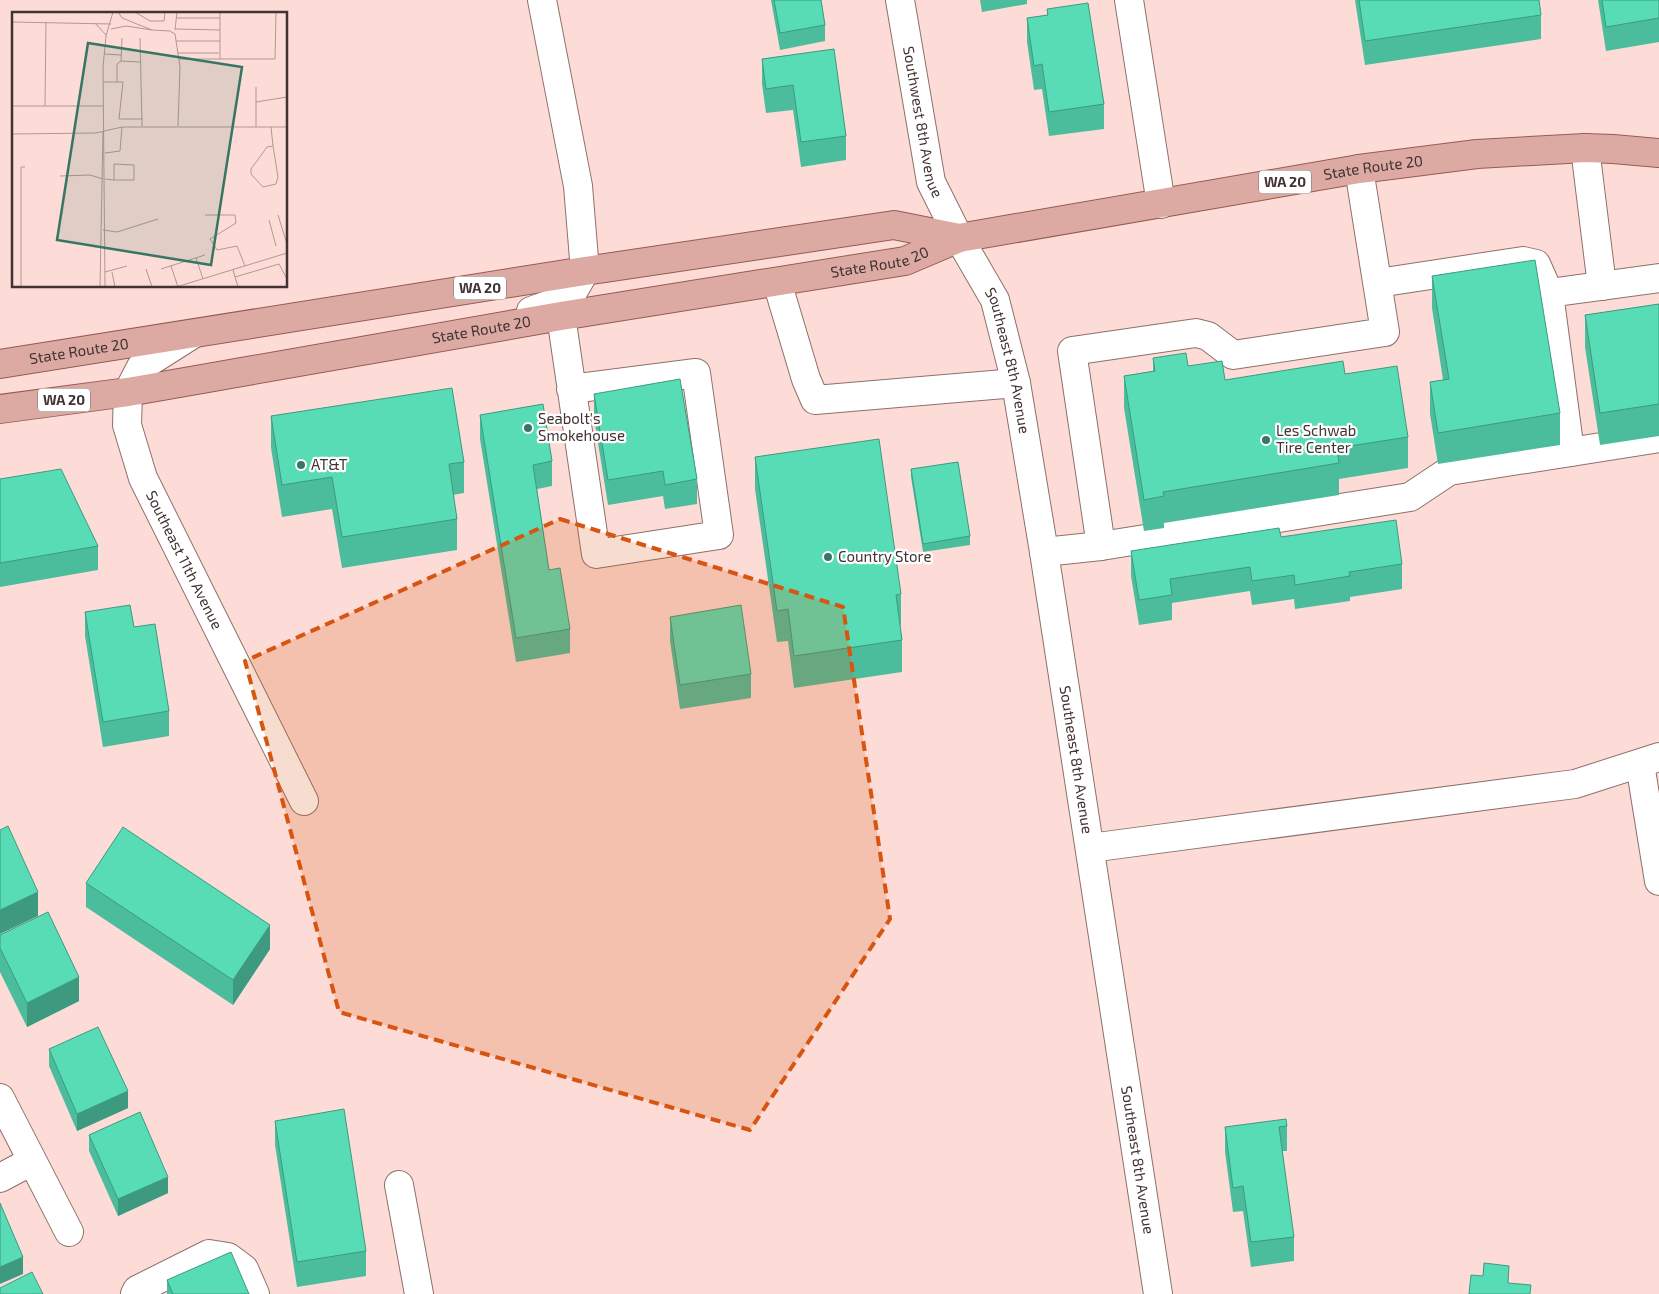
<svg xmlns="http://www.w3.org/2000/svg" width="1659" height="1294" font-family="'Exo 2',sans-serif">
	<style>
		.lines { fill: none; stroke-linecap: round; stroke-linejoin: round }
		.minor-casing { stroke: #8d706b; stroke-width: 30 }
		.major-casing { stroke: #965b53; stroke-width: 30 }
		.minor { stroke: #fff; stroke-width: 28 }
		.major { stroke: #dcaaa3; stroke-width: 28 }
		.wall { fill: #4bbd9d }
		.shaded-wall { fill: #3d9a7f }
		.building { fill: #57dcb6; stroke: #3d9a7f }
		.marked { fill: #d75510; fill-opacity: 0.2; stroke: #d75510; stroke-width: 4; stroke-dasharray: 10 6; stroke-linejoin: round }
		.poi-dot { fill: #377663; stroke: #fff; stroke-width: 2 }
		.labels { text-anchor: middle; stroke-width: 4.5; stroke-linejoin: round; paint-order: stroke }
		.shield { fill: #fff; stroke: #79706f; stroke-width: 1 }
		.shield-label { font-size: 14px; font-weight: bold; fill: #403331 }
		.street-label { font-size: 15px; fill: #403331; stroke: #fff }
		.poi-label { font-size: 15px; fill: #403331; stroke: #fff; text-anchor: start }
		.inset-road { fill: none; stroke: #b19895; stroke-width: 1 }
		.view { fill: #377663; fill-opacity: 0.15; stroke: #377663; stroke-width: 2.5 }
		.inset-edge { fill: none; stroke: #403331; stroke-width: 2.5 }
	</style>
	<rect width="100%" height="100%" fill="#fddcd7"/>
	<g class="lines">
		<defs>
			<g id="minor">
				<path id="s1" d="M900 0 931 182 959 238 995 300 1016 383 1044 552 1158 1294"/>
				<path d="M1129 0 1161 204"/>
				<path d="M1585 148 1602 286"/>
				<path d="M777 282 806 379 815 400 1016 383"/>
				<path d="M1378 283 1523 261 1536 264 1549 293"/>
				<path d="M531 311 570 297 585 271 578 186 542 0"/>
				<path d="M561 316 596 554 719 535 696 373 571 389"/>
				<path id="s2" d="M193 334 141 367 128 392 127 425 143 478 304 801"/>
				<path d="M1570 452 1549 293 1659 278"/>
				<path d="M1101 546 1072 351 1196 333 1208 336 1233 355 1385 332 1359 169"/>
				<path d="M1044 552 1101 546 1410 497 1449 471 1659 438"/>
				<path d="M1640 764 1659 881"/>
				<path d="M1090 848 1575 784 1659 757"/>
				<path d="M0 1098 69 1232"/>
				<path d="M0 1178 32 1161"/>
				<path d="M399 1185 419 1294"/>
				<path d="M135 1294 137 1290 209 1254 228 1257 244 1269 255 1294"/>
			</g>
			<g id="major">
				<path id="s3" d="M0 364 585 271 894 225 959 238"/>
				<path id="s4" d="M0 409 128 392 561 316 905 261 959 238 1359 169 1477 154 1585 148 1613 149 1659 153"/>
			</g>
		</defs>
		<use href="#minor" class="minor-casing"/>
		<use href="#major" class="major-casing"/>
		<use href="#minor" class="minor"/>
		<use href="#major" class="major"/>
	</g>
	<path class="wall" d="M771 0H821L825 25V41L780 50Z
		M980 0H1027V4L982 12Z
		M1355 0H1539L1541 15V39L1365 65Z
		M1598 0H1659V42L1606 51Z
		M1047 9 1104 104V129L1049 136 1042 89 1034 90 1027 42V18L1047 15Z
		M834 49 846 136V160L801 167 793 110 766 113 762 84V59Z
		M1432 276 1560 413V445L1438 464 1430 414V382L1443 380 1432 308Z
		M1659 304V436L1600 445 1585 347V315Z
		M1153 358 1188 366 1225 380 1345 374 1408 437V468L1339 479V495L1164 523V528L1144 531 1124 408V376L1153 371Z
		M594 394 697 479V504L665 509 663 496 608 505 594 418Z
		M480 415 552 461V486L537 489 549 570 570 629V653L516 662 480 439Z
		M271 416 464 462V493L453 495 457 519V550L342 568 332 509 282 517 271 448Z
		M755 457 901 594V625H900L902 640V672L794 688 788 641 777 642 755 489Z
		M911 469 970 536V545L923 552 911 477Z
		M0 479 98 546V570L0 587Z
		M1281 537 1402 564V589L1350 597V601L1295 609 1294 599 1252 605 1250 591 1172 603V620L1139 625 1131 576V551Z
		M85 612 134 627 169 711V736L103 747 85 636Z
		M670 617 751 674V698L680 709 670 641Z
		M86 883 270 949 233 1005 86 907Z
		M0 935 79 1001 27 1027 0 972Z
		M49 1049 128 1108 77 1131 49 1066Z
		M275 1121 366 1251V1276L297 1287 275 1145Z
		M1287 1126V1151H1282L1294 1237V1261L1251 1267 1243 1211 1233 1212 1225 1152V1127Z
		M89 1135 168 1193 118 1216 89 1151Z
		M167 1280 249 1294H167Z"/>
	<path class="shaded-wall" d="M38 892V916L0 934V910Z
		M270 925V949L233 1005V980Z
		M79 977V1001L27 1027V1003Z
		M128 1091V1108L77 1131V1114Z
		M168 1177V1193L118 1216V1199Z
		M23 1257V1274L0 1284V1267Z"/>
	<path class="building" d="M774 0H821L825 25 780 33Z
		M1359 0H1539L1541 15 1365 41Z
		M1602 0H1659V18L1606 27Z
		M1088 3 1104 104 1049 112 1042 64 1034 66 1027 18 1048 15 1047 9Z
		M834 49 846 136 801 142 793 85 766 89 762 59Z
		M1535 260 1560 413 1438 433 1430 382 1449 379 1432 276Z
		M1659 304V404L1600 413 1585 315Z
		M1186 353 1188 366 1222 361 1225 380 1343 361 1345 374 1397 366 1408 437 1337 448 1339 463 1163 492 1164 496 1144 500 1124 376 1155 371 1153 358Z
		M680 379 697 479 665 485 663 471 608 480 594 394Z
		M452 388 464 462 449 464 457 519 342 537 332 477 282 485 271 416Z
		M543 404 552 461 533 465 549 570 560 568 570 629 516 638 480 415Z
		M879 439 901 594 896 595 902 640 794 656 788 609 777 611 755 457Z
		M958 462 970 536 923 544 911 469Z
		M61 469 98 546 0 563V479Z
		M1396 520 1402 564 1349 572 1350 576 1295 585 1294 575 1252 581 1250 567 1170 579 1172 595 1139 600 1131 551 1279 528 1281 537Z
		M130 605 134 627 155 624 169 711 103 722 85 612Z
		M741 605 751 674 680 685 670 617Z
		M8 826 38 892 0 910V830Z
		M123 827 270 925 233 980 86 883Z
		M48 912 79 977 27 1003 0 948V935Z
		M98 1027 128 1091 77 1114 49 1049Z
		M344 1109 366 1251 297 1262 275 1121Z
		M140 1112 168 1177 118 1199 89 1135Z
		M1286 1119 1287 1126 1279 1127 1294 1237 1251 1242 1243 1186 1233 1188 1225 1127Z
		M0 1203 23 1257 0 1267Z
		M231 1252 249 1294H173L167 1280Z
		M1484 1263 1509 1266 1508 1283 1531 1285 1530 1294H1469L1471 1275 1483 1276Z
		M32 1272 43 1294H0V1288Z"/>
	<path class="marked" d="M560 519 843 607 890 919 750 1130 339 1012 245 661Z"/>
	<g class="poi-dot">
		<circle cx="528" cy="428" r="5"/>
		<circle cx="1266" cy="440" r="5"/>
		<circle cx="301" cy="465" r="5"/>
		<circle cx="828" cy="557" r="5"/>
	</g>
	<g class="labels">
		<g class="shield">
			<rect x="1259" y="170.5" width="52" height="23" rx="4"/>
			<rect x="454" y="276.5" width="52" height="23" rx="4"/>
			<rect x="38" y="388.5" width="52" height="23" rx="4"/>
		</g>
		<g class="shield-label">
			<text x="1285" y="187">WA 20</text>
			<text x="480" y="293">WA 20</text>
			<text x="64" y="405">WA 20</text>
		</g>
		<g class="street-label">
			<text dy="5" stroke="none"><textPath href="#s1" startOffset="124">Southwest 8th Avenue</textPath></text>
			<text dy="5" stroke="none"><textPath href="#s4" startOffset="1396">State Route 20</textPath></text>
			<text dy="5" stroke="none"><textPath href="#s4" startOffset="892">State Route 20</textPath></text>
			<text dy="5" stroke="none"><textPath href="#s4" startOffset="488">State Route 20</textPath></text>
			<text dy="5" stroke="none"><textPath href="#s3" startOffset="80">State Route 20</textPath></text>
			<text dy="5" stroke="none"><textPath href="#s1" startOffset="381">Southeast 8th Avenue</textPath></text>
			<text dy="5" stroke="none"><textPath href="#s2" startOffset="270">Southeast 11th Avenue</textPath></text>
			<text dy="5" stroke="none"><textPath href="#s1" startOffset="786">Southeast 8th Avenue</textPath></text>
			<text dy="5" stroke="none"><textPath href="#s1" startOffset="1191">Southeast 8th Avenue</textPath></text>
		</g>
		<g class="poi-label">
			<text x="538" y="424">Seabolt's<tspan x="538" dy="17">Smokehouse</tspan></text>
			<text x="1276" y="436">Les Schwab<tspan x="1276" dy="17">Tire Center</tspan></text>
			<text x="311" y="470">AT&amp;T</text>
			<text x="838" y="562">Country Store</text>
		</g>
	</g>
	<g transform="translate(12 12)">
		<rect width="275" height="275" fill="#fddcd7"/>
		<path class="inset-road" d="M123 0 138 9H152L153 0M165 6H208M0 10 99 12M0 10V50M83 11 94 23M99 17 114 14 140 18 110 6 106 0M163 17 208 18M140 18 158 19 163 22 168 55 166 114M163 18 165 0M110 26 109 49 128 50M128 26 130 114M164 29H208M165 41H207M92 42 109 43M167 47H208V0M208 47H263L264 0M91 70H111L107 107H131M105 70V52L109 49M244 75V115M244 90 275 85M0 94H91M33 94 34 10M259 115 261 134 255 135 239 157V162L251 175 264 172 266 165 261 134M0 122 84 121 110 115H275M93 141 108 139 110 115M48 164 78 163 91 167M93 167 102 168H122V153L102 152V168M193 203H223L224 211 198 227 205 238 225 234 233 254M266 203 275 232M257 208 264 234M91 218 105 220 146 207M0 222V240M184 246 191 267M159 254 166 275M134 257 140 275M149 257 193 243M221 258 226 275M93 260 115 254M100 260 103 275M223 265 267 252 275 267M9 275V155H13M88 275 91 119M93 275 91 55 94 24 101 0M164 275 275 241"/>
		<path class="view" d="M76 31 230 55 199 253 45 228Z"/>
		<rect width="275" height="275" class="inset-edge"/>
	</g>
</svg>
